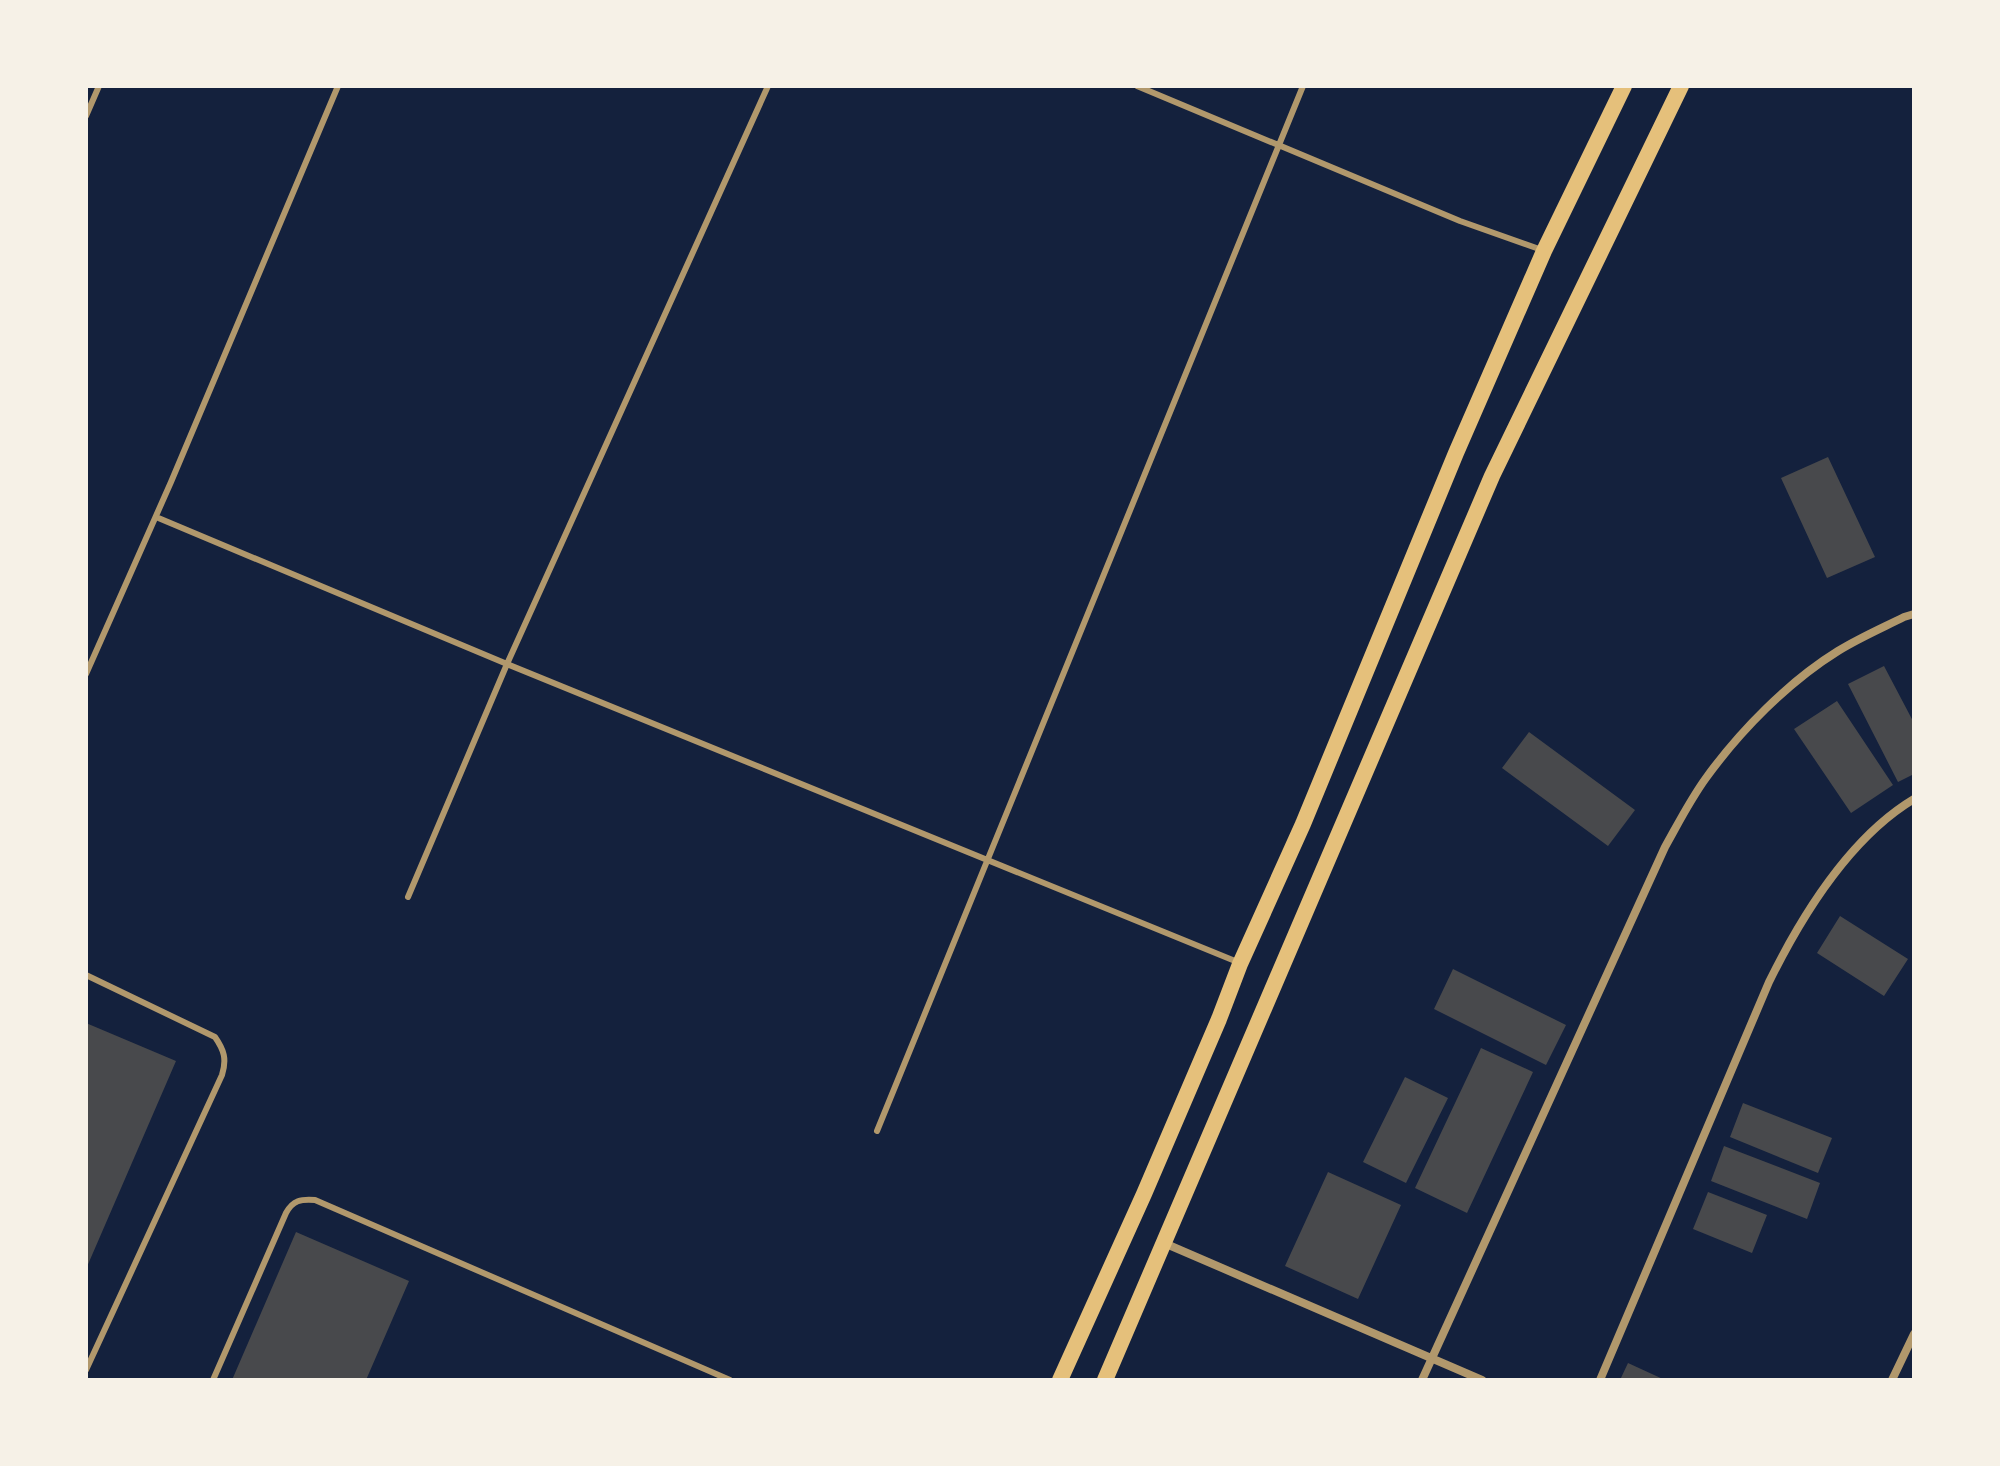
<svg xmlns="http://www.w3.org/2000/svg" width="2000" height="1466" font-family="'PT Sans',sans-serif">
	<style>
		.building { fill: #48494c }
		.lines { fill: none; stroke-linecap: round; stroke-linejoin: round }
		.service { stroke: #b1986c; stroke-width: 6 }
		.minor { stroke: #b1986c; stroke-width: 8 }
		.secondary { stroke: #e5c07b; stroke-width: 16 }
	</style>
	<rect width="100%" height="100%" fill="#14213d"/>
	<path class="building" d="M1828 457 1875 557 1827 578 1781 478Z
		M1884 666 1914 723V774L1898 782 1848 684Z
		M1837 701 1893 785 1851 813 1794 729Z
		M1529 732 1635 810 1608 846 1502 768Z
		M1840 916 1908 959 1884 996 1817 953Z
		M1453 969 1566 1025 1546 1065 1434 1009Z
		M86 1023 176 1061 86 1269Z
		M1481 1048 1533 1072 1467 1213 1415 1188Z
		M1405 1077 1448 1098 1406 1183 1363 1162Z
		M1743 1103 1832 1138 1818 1173 1730 1137Z
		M1724 1146 1820 1183 1807 1219 1711 1181Z
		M1328 1172 1401 1205 1358 1299 1285 1266Z
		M1708 1192 1767 1215 1752 1253 1693 1229Z
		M296 1232 409 1281 366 1380H232Z
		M1628 1363 1665 1380H1620Z"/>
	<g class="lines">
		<path class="service" d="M1137 86 1460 221 1542 250
			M86 116 99 86
			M156 517 507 664 1240 963
			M86 674 171 482 338 86
			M408 897 507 664 768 86
			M86 975 215 1037C224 1050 227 1059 222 1075L86 1370
			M877 1131 1303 86
			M213 1380 286 1213C293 1200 301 1199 315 1200L730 1380"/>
		<path class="minor" d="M1164 1243 1482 1380
			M1422 1380 1665 847C1678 824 1690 800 1706 778 1740 731 1788 682 1838 651 1859 638 1882 628 1904 617L1914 614
			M1600 1380 1769 982C1802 915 1849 838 1914 799
			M1892 1380 1914 1334"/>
		<path class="secondary" d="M1060 1380 1144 1194 1219 1019 1240 964 1303 824 1456 453 1544 251 1624 86
			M1105 1380 1492 476 1681 86"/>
	</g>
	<rect width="2000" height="1466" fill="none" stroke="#f6f1e7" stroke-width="176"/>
</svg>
